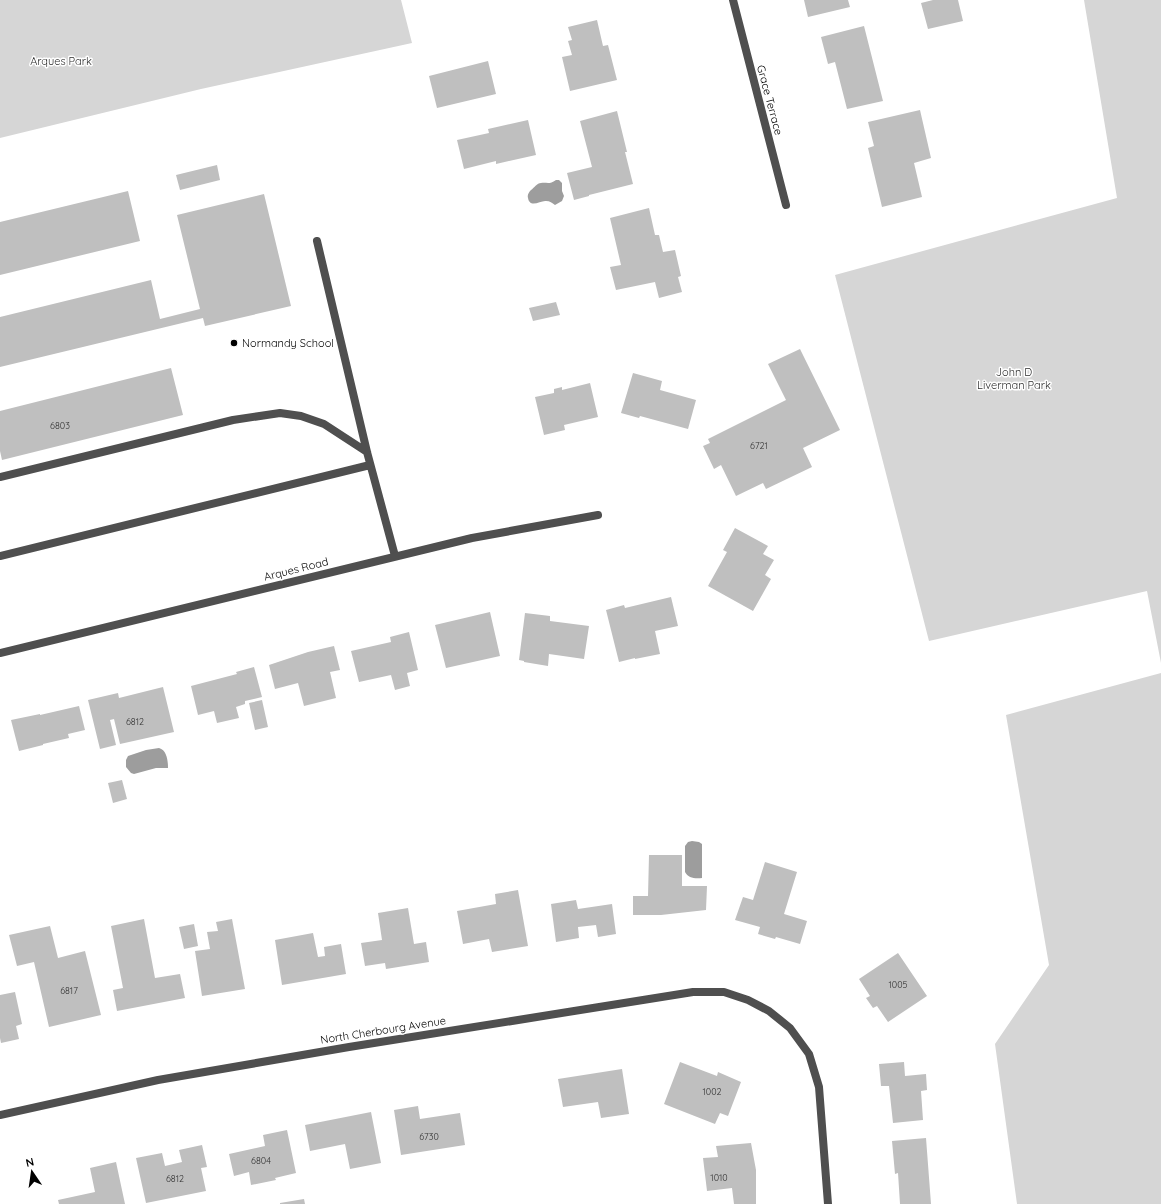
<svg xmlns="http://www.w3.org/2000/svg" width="1161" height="1204" font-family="Quicksand,sans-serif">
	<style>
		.green { fill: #d6d6d6 }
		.water { fill: #9d9d9d }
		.building { fill: #bfbfbf }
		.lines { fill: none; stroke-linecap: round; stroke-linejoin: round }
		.service { stroke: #4f4f4f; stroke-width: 8 }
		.minor { stroke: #4f4f4f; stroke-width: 8 }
		.poi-dot { fill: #000; stroke: #fff; stroke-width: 1.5 }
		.labels { text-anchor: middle; stroke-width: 3; stroke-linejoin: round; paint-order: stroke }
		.number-label { font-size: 9px; fill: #303030 }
		.park-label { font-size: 11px; fill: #2d2d2d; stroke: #fff }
		.street-label { font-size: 11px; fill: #000; stroke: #fff }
		.poi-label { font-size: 11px; fill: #000; stroke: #fff; text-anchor: start }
	</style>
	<rect width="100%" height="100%" fill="#fff"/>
	<path class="green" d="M0 0H401L412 43 201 89 0 138Z
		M1084 0H1161V663L1147 591 929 641 835 275 1117 198Z
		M1161 673V1204H1017L995 1044 1049 965 1006 715Z"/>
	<path class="water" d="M556 180H559L562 183V191L564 196 562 201 555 205C552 203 550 201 546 201 541 200 530 209 528 198 527 195 529 192 531 190 534 188 537 183 541 183 547 182 549 185 556 180Z
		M159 748C167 750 168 761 168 768H156L134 774 131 773 126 767V760L128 756 146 750Z
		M692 841 699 842 702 844V878C695 879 688 878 685 872V846L688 842Z"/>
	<path class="building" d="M804 0H848L850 7 808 17Z
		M933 0H958L963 21 928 29 921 3Z
		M597 20 603 46 608 45 617 80 570 91 562 57 572 55 568 41 572 40 568 27Z
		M864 26 883 101 847 109 835 62 828 64 821 37Z
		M488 61 496 94 437 108 429 76Z
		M920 110 931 158 914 163 922 197 882 207 868 148 874 146 868 122Z
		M617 111 627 152H625L633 184 589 195V196L574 200 567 173 592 167 580 121Z
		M528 120 536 155 496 164V161L464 169 457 140 489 133 488 129Z
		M217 165 220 180 180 190 176 175Z
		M128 191 140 241 0 275V222Z
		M264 194 291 306 205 326 203 318 0 367V317L151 280 160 319 200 309 177 215Z
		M649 208 655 235H659L663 252 675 250 681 276 678 277 682 292 659 298 655 282 616 290 610 267 621 265 610 218Z
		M556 302 560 315 533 321 529 308Z
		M800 349 840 430 803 448 812 467 766 489 763 483 736 496 721 465 714 469 703 446 710 443 708 439 786 400 768 364Z
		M171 368 183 415 2 460 0 451V411Z
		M633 373 662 381 660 390 696 400 688 429 640 416 639 418 621 413Z
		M590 383 598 417 564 425 565 430 544 435 535 397 554 393V389L562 387V390Z
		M735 528 768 546 763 554 774 560 765 575 771 579 753 611 708 586 727 552 723 550Z
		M671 597 678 626 655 631 660 654 635 659V658L619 662 606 610 624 605 625 608Z
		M490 612 500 656 446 668 435 625Z
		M525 613 550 616V621L589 626 584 659 549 654 548 666 524 662V661L519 660Z
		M409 632 418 670 407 673 410 686 395 690 391 675 359 682 351 651 391 642 390 637Z
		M334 646 340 670 330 672 336 698 304 706 298 683 275 689 269 665 308 652Z
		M254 667 262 697 245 701V704L236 707 239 718 217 723 214 711 198 715 191 686 237 674 236 672Z
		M163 687 174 732 120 744 114 719 110 720 116 745 100 749 88 700 118 693 119 698Z
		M262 700 268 727 255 730 249 703Z
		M79 706 85 730 68 734 69 738 43 744V745L19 751 11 720 40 714V715Z
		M122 780 127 799 113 803 108 783Z
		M649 855H682V886H707L706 910 661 915H633V896H648Z
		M765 862 797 872 784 914 807 921 800 944 776 937 775 939 758 934 760 927 735 920 743 897 753 900Z
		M518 890 528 946 492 952 489 939 463 944 457 911 496 904 495 894Z
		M576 900 578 909 612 904 616 934 598 937 596 925 578 927 579 938 556 942 551 904Z
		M408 908 414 944 426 942 429 962 386 969 385 963 365 966 361 943 382 940 378 913Z
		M144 919 155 978 180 974 185 998 117 1011 113 990 123 988 111 926Z
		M232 919 245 989 202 996 195 951 210 949 207 932 218 931 216 922Z
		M194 924 198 946 184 949 179 927Z
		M50 926 58 958 85 951 101 1015 49 1027 34 962 17 966 9 935Z
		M313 933 318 957 325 956 324 947 341 944 346 974 282 985 275 940Z
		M898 953 927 996 888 1022 877 1006 873 1008 866 998 870 996 859 979Z
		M15 992 22 1024 16 1026 19 1039 1 1043 0 1038V995Z
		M680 1062 717 1076 718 1072 741 1082 728 1116 720 1113 715 1124 664 1104Z
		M904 1062 905 1076 926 1074 927 1090 921 1091 923 1120 893 1123 889 1086H881L879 1064Z
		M622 1069 629 1114 601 1118 598 1102 563 1107 558 1079Z
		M418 1106 420 1119 460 1113 465 1145 401 1155 394 1110Z
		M371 1112 381 1163 350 1169 345 1144 310 1151 305 1125Z
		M287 1130 296 1173 275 1178 276 1180 251 1185 249 1172 234 1176 229 1154 265 1146 263 1135Z
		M926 1138 931 1204H900L898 1173 895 1174 892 1141Z
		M751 1143 756 1170V1204H734L732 1188 707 1191 703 1158 718 1157 716 1146Z
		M202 1145 207 1167 201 1168 206 1191 146 1203 136 1158 162 1153 165 1166 182 1162 179 1150Z
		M116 1162 125 1204H59L58 1200 95 1192 90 1168Z
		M304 1199 305 1204H280V1203Z"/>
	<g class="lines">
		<path class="service" d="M317 241 367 452 395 556
			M0 477 233 420 280 413 301 416 324 424 367 452
			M0 556 370 465"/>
		<path class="minor" d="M733 0 786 205
			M0 653 472 538 598 515
			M0 1115 158 1080 349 1047 693 992H724L748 1000 769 1011 790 1028 809 1054 819 1087 828 1204"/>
	</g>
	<circle class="poi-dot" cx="234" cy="343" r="4"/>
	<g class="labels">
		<g class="number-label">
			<text x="60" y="429">6803</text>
			<text x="759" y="449">6721</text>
			<text x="135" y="725">6812</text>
			<text x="898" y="988">1005</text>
			<text x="69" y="994">6817</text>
			<text x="712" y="1095">1002</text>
			<text x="429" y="1140">6730</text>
			<text x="261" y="1164">6804</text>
			<text x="719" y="1181">1010</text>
			<text x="175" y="1182">6812</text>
		</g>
		<g class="park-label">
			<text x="61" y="65">Arques Park</text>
			<text x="1014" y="376">John D<tspan x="1014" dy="13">Liverman Park</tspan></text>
		</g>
		<g class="street-label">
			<text transform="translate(770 100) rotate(75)" y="4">Grace Terrace</text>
			<text transform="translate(296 569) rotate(-14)" y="4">Arques Road</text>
			<text transform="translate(383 1030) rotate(-9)" y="4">North Cherbourg Avenue</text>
		</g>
		<g class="poi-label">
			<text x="242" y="347">Normandy School</text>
		</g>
	</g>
	<g transform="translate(32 1172) rotate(347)" stroke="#ffffff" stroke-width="3" paint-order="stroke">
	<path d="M0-3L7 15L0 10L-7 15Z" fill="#000000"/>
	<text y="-6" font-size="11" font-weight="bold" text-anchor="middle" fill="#000000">N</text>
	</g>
</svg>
